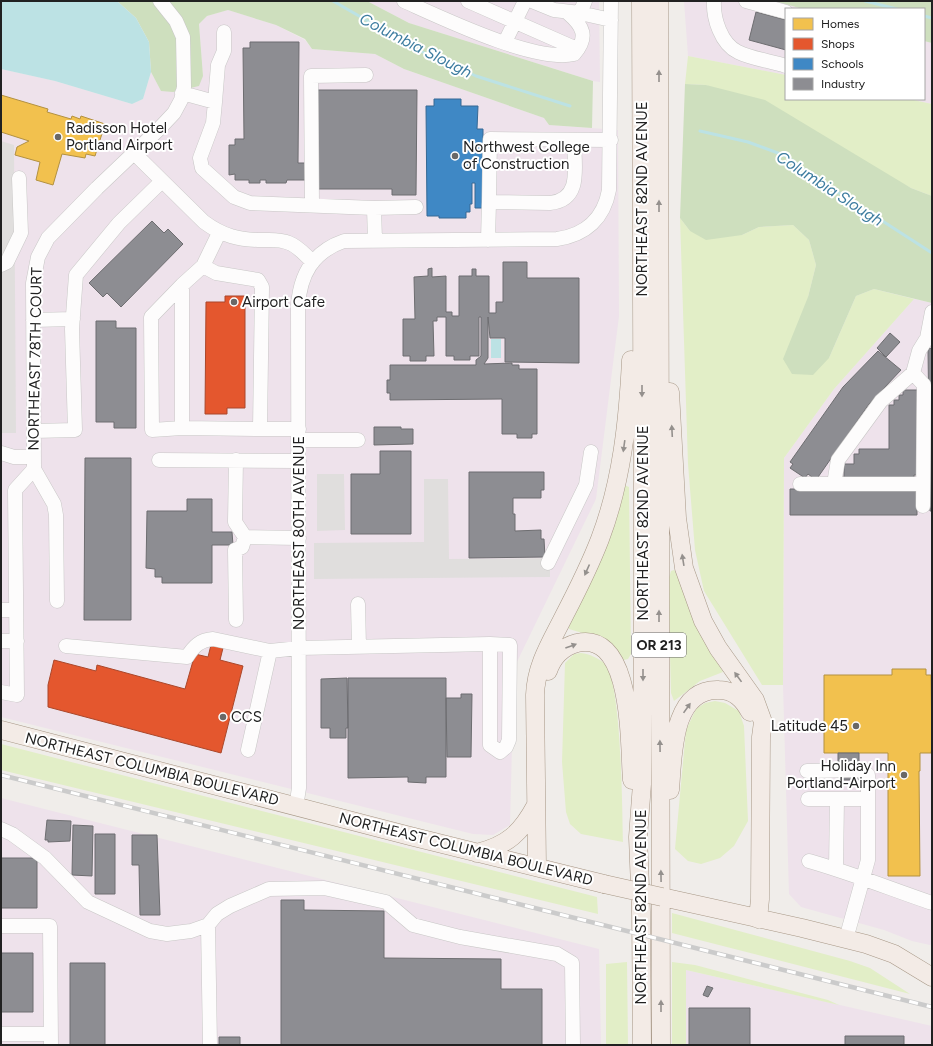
<svg xmlns="http://www.w3.org/2000/svg" width="933" height="1046" font-family="Figtree,sans-serif">
	<style>
		.industrial { fill: #eee2eb }
		.grass { fill: #e2eec7 }
		.forest { fill: #cedfbe }
		.parking { fill: #e0dedd }
		.water { fill: #bce2e4 }
		.homes { fill: #f2c14e; stroke: #b39140 }
		.shops { fill: #e4572e; stroke: #aa472a }
		.schools { fill: #3f88c5; stroke: #366994 }
		.industry { fill: #8d8d92; stroke: #6d6d70 }
		.lines { fill: none; stroke-linecap: round; stroke-linejoin: round }
		.stream { stroke: #bce2e4; stroke-width: 3 }
		.minor-casing { stroke: #c8c7c6; stroke-width: 15 }
		.major-casing { stroke: #a79786; stroke-width: 19 }
		.minor { stroke: #fdfcfc; stroke-width: 14 }
		.major { stroke: #f3ebe6; stroke-width: 18 }
		.rail-casing { stroke: #cbcbcb; stroke-width: 4.5 }
		.rail { stroke: #fff; stroke-width: 3; stroke-dasharray: 9; stroke-linecap: butt }
		.major-bridge-casing { stroke: #a79786; stroke-width: 19; stroke-linecap: butt }
		.major-bridge { stroke: #f3ebe6; stroke-width: 18 }
		.oneway { fill: #94908d }
		.poi-dot { fill: #696867; stroke: #fff; stroke-width: 1.5 }
		.labels { text-anchor: middle; stroke-width: 4; stroke-linejoin: round; paint-order: stroke }
		.shield { fill: #fff; stroke: #646464; stroke-width: 1 }
		.shield-label { font-size: 14px; font-weight: bold; fill: #212121 }
		.poi-label { font-size: 15px; fill: #212121; stroke: #fff; text-anchor: start }
		.street-label { font-size: 15px; fill: #212121; stroke: #fff }
		.water-label { font-size: 16px; font-style: italic; fill: #3e7da0; stroke: #fff }
	</style>
	<rect width="100%" height="100%" fill="#f0edea"/>
	<path class="industrial" d="M367 1H599L600 82 593 81 409 23Z
		M684 1H774L803 9H786V75L688 56Z
		M228 10 276 25 305 40 312 49 375 54 404 69 544 118 549 125 618 130 619 316 596 499 514 668 510 825 493 835 473 834 1 717V69L55 81 132 104 143 99 151 72 161 91 203 76 199 24 207 16Z
		M924 41 932 43V104L909 99H924Z
		M914 299 932 303V944L930 945 912 941 884 930 801 907 789 894 783 685 784 458 834 389Z
		M1 798 599 949 601 1045H1Z
		M686 970 932 1026V1045H686Z"/>
	<path class="grass" d="M688 56 786 75V99H909L932 104V196L911 188 706 85 685 84Z
		M680 218 690 231 742 235 759 227 793 225 809 240 816 265 808 297 829 358 856 296 874 289 914 299 834 389 784 458 783 685H762L704 591 695 550 688 464Z
		M624 485 629 487 631 654 628 659 624 660 615 648 599 638 569 629 568 623Z
		M674 570 678 573 697 627 723 672 700 681 674 701 671 693 668 581 671 571Z
		M581 653C589 654 599 658 605 664 622 684 622 810 623 842L581 834 570 824 566 812 562 762 565 663 574 654Z
		M715 701 725 703 739 711 744 726 748 821 734 846 720 858 701 864 688 861 675 849 686 730 696 709 705 703Z
		M1 744 597 897 598 914 1 770Z
		M672 913 850 961 870 968 910 994 672 933Z
		M627 962 628 1045H606V964Z
		M672 962 695 965 828 1000 839 1005 686 970V1045H672Z"/>
	<path class="forest" d="M117 1H367L409 23 593 81 592 128 549 125 544 118 404 69 375 54 312 49 305 39 276 25 228 10 207 16 199 24 203 76 199 86 173 92 161 91 151 72 149 42 136 18Z
		M774 1H932V43L924 41V9H803Z
		M685 84 706 85 765 100 911 188 932 196V303L874 289 856 296 829 358 813 375 792 374 783 359 808 297 816 265 809 240 793 225 759 227 742 235 706 240 690 231 680 218Z"/>
	<path class="parking" d="M1 141 14 145 16 433H1Z
		M317 474H344L345 530 317 531Z
		M424 479H448L449 559 550 558V577L314 579V543L424 542Z"/>
	<path class="water" d="M1 1H117L136 18 149 42 151 72 143 99 132 104 55 81 1 69Z
		M491 339H501V358H491Z"/>
	<path class="homes" d="M1 95 48 109 47 112 71 119 72 116 80 119 81 116 105 124 95 156 86 154 85 158 62 154 53 185 36 180 40 162 15 155 17 147 29 141 1 132Z
		M892 669H926V675H931L932 747 931 753H920V771H919L920 876H888V753H824V675H892Z"/>
	<path class="shops" d="M225 296H245V408H227V414H205L206 302H225Z
		M211 645 223 648 220 660 243 666 221 753 48 707V685L54 660 96 671 97 665 185 689 195 654 208 657Z"/>
	<path class="schools" d="M434 99H461V106H478L477 129H483V208H475V183H472V204H470V212H466V218H439V216H427L426 106H434Z"/>
	<path class="industry" d="M756 12 786 20V50L749 40Z
		M250 42H299L298 163H307V180H287L286 183H266V180H260V183H249V180H235V174L229 175V145H235V139H244L243 48H250Z
		M317 90H417L416 195H392V189H318Z
		M152 221 164 233 168 229 183 244 121 307 107 293 103 297 89 283Z
		M503 262H527V278H579V363L505 362V338H490L488 317V358L484 364 512 363V365H519V369H537V434H532V438H517V434H502V399L390 400V393H387V380H390V365H476V360L481 356V317H479V356H470V360H454V356H446V317H437V321H433L434 356H426V361H410V356H403V319H415L414 277 428 276V269L432 268V277L446 276V312H452V316H459V276H472V269H476V276H489V313H496V302H503Z
		M96 321H116V328H136V428H114V422H96Z
		M890 333 900 342 886 357 877 348Z
		M932 348V511H930L928 349Z
		M878 351 901 370 869 404 816 480 808 474 805 478 790 468 793 464 790 462 843 387Z
		M903 390H919V475H914V479L844 480V464H854V454H859V449H889V405H894V400H899V395H903Z
		M374 427H401V429H413V444L374 445Z
		M380 451H411V534H351V474H380Z
		M85 458H131V620H84Z
		M469 472H544V490H541V498H513V514H515V531L541 530V539H544L545 557 469 558Z
		M790 489H917V515H790Z
		M187 499H212V532H232L233 545H212V583H162V577H155V569L146 568 147 511H187Z
		M347 678 348 728H346V738H330V728H321V679Z
		M348 678H446V777H426V783L408 782V777L348 778Z
		M461 694H472L471 757H447L446 698H461Z
		M838 753H859V780H838Z
		M47 820 71 821 70 841 48 842V840H45Z
		M73 825 93 826 92 876 72 875Z
		M95 834H115V894H95Z
		M132 835H157L160 915H140L139 865H132Z
		M1 858H37V908H1Z
		M281 900H304V910L384 911V958L501 959V989H542V1045H281Z
		M1 953H33V1012H1Z
		M70 963H105V1045H70Z
		M707 986 713 988 708 997 703 995Z
		M689 1008H750V1045H689Z
		M845 1036H904V1045H845Z
		M219 1037H240V1045H219Z"/>
	<g class="lines">
		<path class="stream" d="M333 1 418 50 476 76 570 106
			M865 1 897 9
			M924 16 932 18
			M700 131 748 142 786 156 819 180 932 253"/>
		<defs>
			<path id="minor" d="M404 1C442 18 535 63 574 54 589 37 583 26 568 13
				M468 1 577 49
				M532 1 554 10 580 13 611 20
				M714 1C713 18 721 44 738 52 752 59 771 61 786 66
				M746 1 786 12
				M580 13 585 1
				M505 42 525 1
				M182 93 215 102 218 65 224 51V32
				M215 102 213 123 200 158 202 168 234 197 250 203 374 208
				M574 140C574 165 583 200 550 203L489 202 490 139 611 140
				M134 153 204 222C223 236 239 240 262 240 271 240 280 239 289 243 298 246 306 256 313 262
				M312 205 311 76 366 75
				M375 240 374 208 416 207
				M488 240 489 202
				M1 265 7 262 21 233 19 178
				M203 266 182 285V428L260 429 262 287 258 280 216 273 203 266 219 233
				M182 285 151 317 152 430 182 428
				M33 320 73 319
				M913 373 924 385 923 506
				M260 429H299
				M34 431 75 430 72 329 76 275 119 223 162 181
				M299 440H358
				M1 453 14 457H34
				M159 460 299 461
				M236 460 235 522 245 537 242 547 235 550 236 620
				M34 469 33 283 38 257 48 238 97 188 158 130 174 113 181 100 184 87 183 37 176 21 160 1
				M34 469 54 504 56 515 57 601
				M800 484H923
				M834 484 838 460 881 401 913 373 919 351 927 338 932 312
				M245 537 299 538
				M548 563 586 485 591 452
				M358 604 359 647
				M1 610H16
				M1 641H17
				M66 646 187 657C194 646 200 640 213 639L270 651
				M1 692 17 695 15 490 34 469
				M248 750 270 651 299 648 490 644V745L500 752 506 747 509 740 510 645 490 644
				M807 771 862 770 868 775V860L846 939
				M808 799H868
				M296 807 299 788 298 306C300 275 312 252 344 241L557 239C586 235 604 218 609 190L611 1
				M1 829 12 834 45 858 88 902 150 931 167 934 191 931 208 925
				M809 861C851 873 891 889 932 903
				M836 869 837 799
				M1 926H50L51 1045
				M1 1034H51
				M210 1045 208 925 217 914 230 906 269 889 324 888 386 902 413 925 460 937 557 954 572 963 573 1045"/>
			<path id="major" d="M641 1 643 583 642 784 638 837 641 912 642 1045
				M659 1 661 1045
				M670 392 677 518 684 568 703 621 718 648 755 700 763 722 761 737 760 899 758 919
				M548 671C553 656 562 647 577 643 634 630 629 747 632 780
				M1 730 410 836 604 884
				M670 790C673 757 671 688 719 690 734 690 743 699 750 712
				M477 853C508 845 521 833 536 805
				M537 867 535 695C536 665 551 642 564 616 577 591 590 565 600 539 622 481 628 421 631 360
				M662 897 802 928 866 944 894 954 932 977"/>
		</defs>
		<use href="#minor" class="minor-casing"/>
		<use href="#major" class="major-casing"/>
		<use href="#minor" class="minor"/>
		<use href="#major" class="major"/>
		<defs>
			<path id="rail" d="M1 775 932 1007"/>
		</defs>
		<use href="#rail" class="rail-casing"/>
		<use href="#rail" class="rail"/>
		<defs>
			<path id="major-bridge" d="M604 884 662 897"/>
		</defs>
		<use href="#major-bridge" class="major-bridge-casing"/>
		<use href="#major-bridge" class="major-bridge"/>
	</g>
	<defs><path id="oneway-solid" d="M-6-.8H1V-3.2L6.5 0L1 3.2V.8H-6Z"/></defs>
	<g class="oneway">
		<use href="#oneway-solid" transform="translate(659 76) rotate(-90)"/>
		<use href="#oneway-solid" transform="translate(659 206) rotate(-90)"/>
		<use href="#oneway-solid" transform="translate(642 391) rotate(90)"/>
		<use href="#oneway-solid" transform="translate(672 431) rotate(-93)"/>
		<use href="#oneway-solid" transform="translate(624 446) rotate(98)"/>
		<use href="#oneway-solid" transform="translate(683 560) rotate(-99)"/>
		<use href="#oneway-solid" transform="translate(587 570) rotate(114)"/>
		<use href="#oneway-solid" transform="translate(659 616) rotate(-90)"/>
		<use href="#oneway-solid" transform="translate(571 646) rotate(-20)"/>
		<use href="#oneway-solid" transform="translate(643 675) rotate(90)"/>
		<use href="#oneway-solid" transform="translate(738 677) rotate(-126)"/>
		<use href="#oneway-solid" transform="translate(687 708) rotate(-55)"/>
		<use href="#oneway-solid" transform="translate(660 746) rotate(-91)"/>
		<use href="#oneway-solid" transform="translate(661 876) rotate(-91)"/>
		<use href="#oneway-solid" transform="translate(661 1006) rotate(-90)"/>
	</g>
	<g class="poi-dot">
		<circle cx="58" cy="137" r="4"/>
		<circle cx="455" cy="156" r="4"/>
		<circle cx="234" cy="302" r="4"/>
		<circle cx="223" cy="717" r="4"/>
		<circle cx="856" cy="726" r="4"/>
		<circle cx="904" cy="775" r="4"/>
	</g>
	<g class="labels">
		<rect class="shield" x="632" y="633" width="54" height="24" rx="3"/>
		<g class="shield-label">
			<text x="659" y="650">OR 213</text>
		</g>
		<g class="poi-label">
			<text x="66" y="133">Radisson Hotel<tspan x="66" dy="17">Portland Airport</tspan></text>
			<text x="463" y="152">Northwest College<tspan x="463" dy="17">of Construction</tspan></text>
			<text x="242" y="307">Airport Cafe</text>
			<text x="231" y="722">CCS</text>
			<text x="848" y="731" text-anchor="end">Latitude 45</text>
			<text x="896" y="771" text-anchor="end">Holiday Inn<tspan x="896" dy="17">Portland-Airport</tspan></text>
		</g>
		<g class="street-label">
			<text transform="translate(642 199) rotate(-90)" y="5">NORTHEAST 82ND AVENUE</text>
			<text transform="translate(35 359) rotate(-89)" y="5">NORTHEAST 78TH COURT</text>
			<text transform="translate(643 523) rotate(-90)" y="5">NORTHEAST 82ND AVENUE</text>
			<text transform="translate(299 533) rotate(-90)" y="5">NORTHEAST 80TH AVENUE</text>
			<text transform="translate(152 769) rotate(14)" y="5">NORTHEAST COLUMBIA BOULEVARD</text>
			<text transform="translate(466 849) rotate(14)" y="5">NORTHEAST COLUMBIA BOULEVARD</text>
			<text transform="translate(641 907) rotate(-90)" y="5">NORTHEAST 82ND AVENUE</text>
		</g>
		<g class="water-label">
			<text transform="translate(416 45) rotate(27)" y="6">Columbia Slough</text>
			<text transform="translate(830 188) rotate(33)" y="6">Columbia Slough</text>
		</g>
	</g>
	<rect width="933" height="1046" fill="none" stroke="#212121" stroke-width="4"/>
	<rect x="785" y="8" width="140" height="92" fill="#ffffff" stroke="#a6a6a6"/>
	<rect x="793" y="18" width="20" height="12" fill="#f2c14e" stroke="#a6a6a6"/>
	<text x="821" y="28" font-size="12" fill="#212121">Homes</text>
	<rect x="793" y="38" width="20" height="12" fill="#e4572e" stroke="#a6a6a6"/>
	<text x="821" y="48" font-size="12" fill="#212121">Shops</text>
	<rect x="793" y="58" width="20" height="12" fill="#3f88c5" stroke="#a6a6a6"/>
	<text x="821" y="68" font-size="12" fill="#212121">Schools</text>
	<rect x="793" y="78" width="20" height="12" fill="#8d8d92" stroke="#a6a6a6"/>
	<text x="821" y="88" font-size="12" fill="#212121">Industry</text>
</svg>
